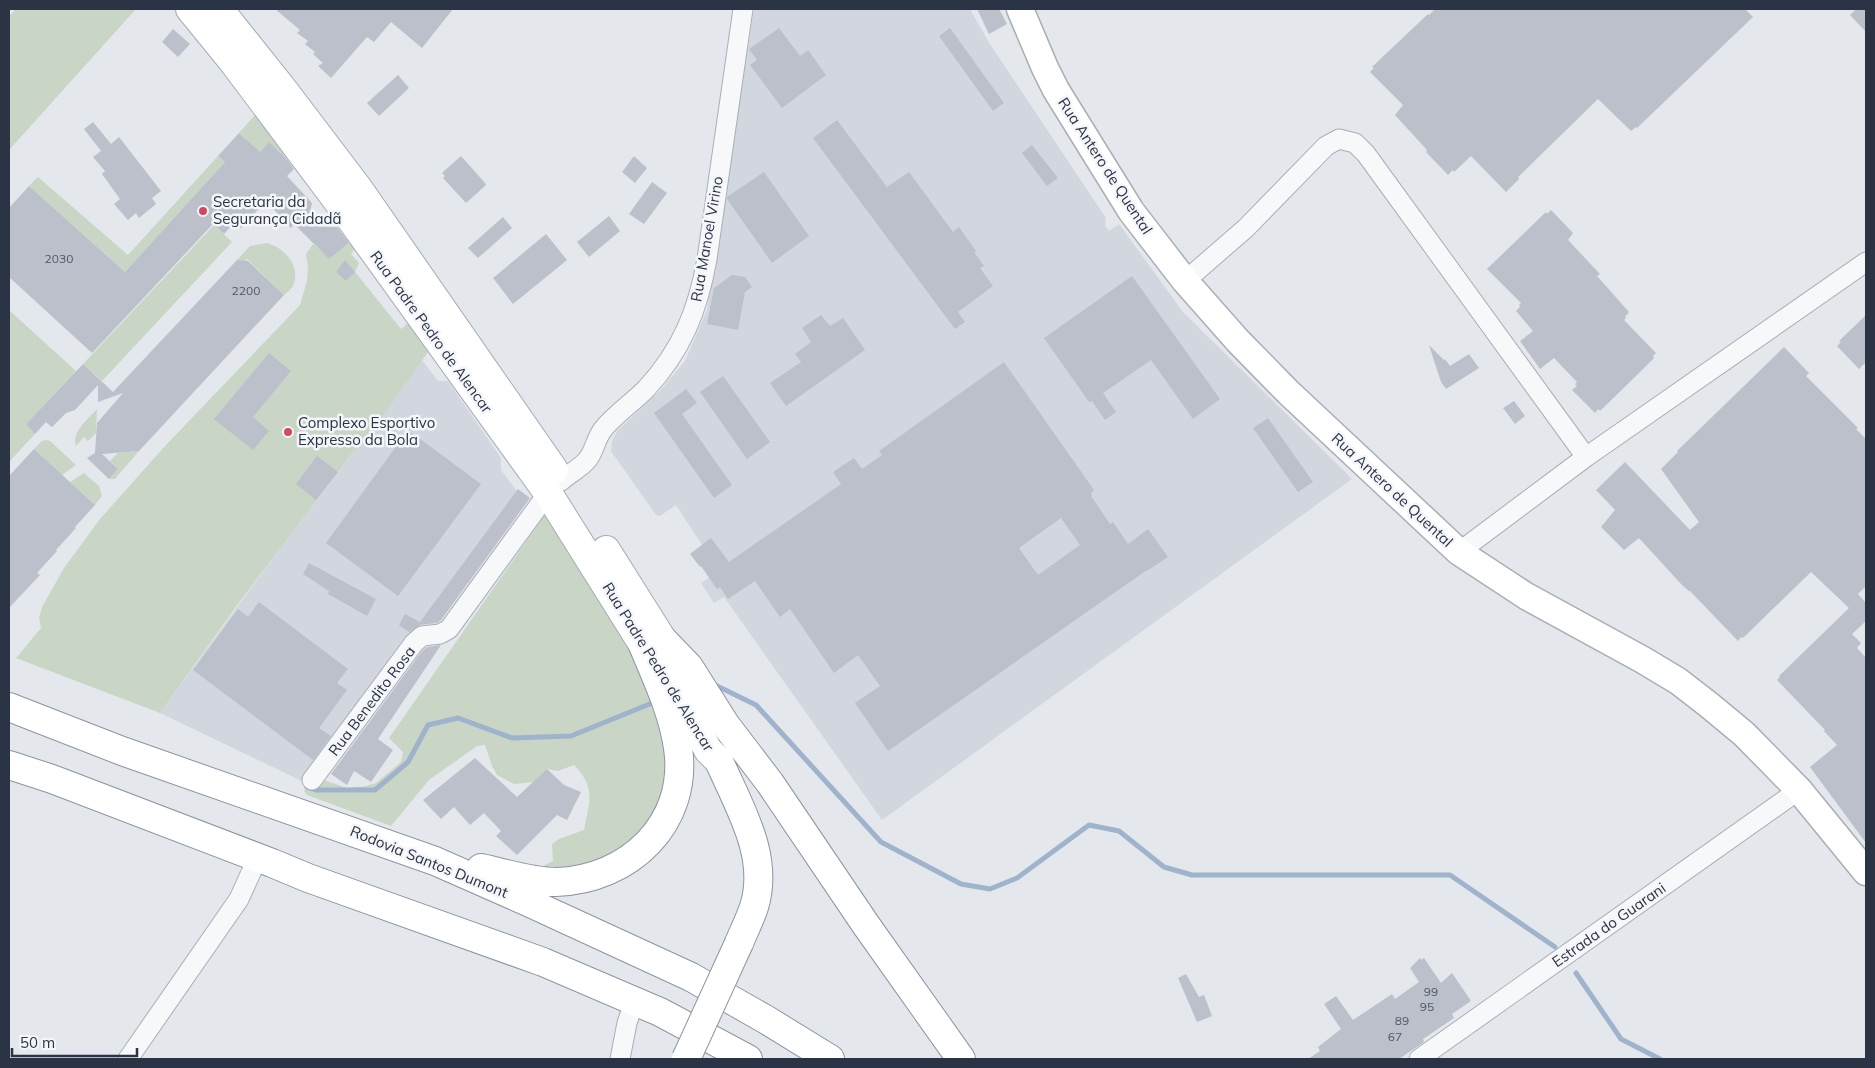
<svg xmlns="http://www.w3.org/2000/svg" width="1875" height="1068" font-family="Mulish,sans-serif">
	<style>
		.built { fill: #d2d6de }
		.green { fill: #c9d6c5 }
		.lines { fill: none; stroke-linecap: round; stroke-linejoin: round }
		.stream { stroke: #9fb4cc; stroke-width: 5 }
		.building { fill: #bbc0ca; fill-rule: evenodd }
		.street-casing { stroke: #a9aeb7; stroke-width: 21 }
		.secondary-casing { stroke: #a9aeb7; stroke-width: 29 }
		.primary-casing { stroke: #a3abb8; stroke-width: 30 }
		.highway-casing { stroke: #8b94a3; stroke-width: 30 }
		.street { stroke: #f7f8fa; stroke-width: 19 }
		.secondary { stroke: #fff; stroke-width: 26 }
		.primary { stroke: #fff; stroke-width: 28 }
		.highway { stroke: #fff; stroke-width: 28 }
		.highway-bridge-casing { stroke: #8b94a3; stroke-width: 30; stroke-linecap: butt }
		.highway-bridge { stroke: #fff; stroke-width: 28 }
		.poi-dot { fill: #d1495b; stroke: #f4f6f9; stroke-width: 2 }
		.labels { text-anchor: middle; stroke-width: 5; stroke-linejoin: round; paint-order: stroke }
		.number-label { font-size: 12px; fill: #4f5766 }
		.street-label { font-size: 15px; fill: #2b3445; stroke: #f4f6f9 }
		.poi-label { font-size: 15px; fill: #2b3445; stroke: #f4f6f9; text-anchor: start }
	</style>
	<rect width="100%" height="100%" fill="#e4e7ec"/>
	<path class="built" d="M754 9H970L988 41 1106 218 1105 226 1109 231 1119 224 1183 312 1352 479 882 820 724 597 714 603 701 583 715 574 708 563 702 567 691 553 702 545 676 505 660 516 656 515 611 451 612 441 617 431 659 392 685 361 707 310Z
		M422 360 438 381H448L501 458V470L517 491 306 783 160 713 281 547 357 447 360 449Z"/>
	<path class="green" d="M16 9H136L9 150V16Z
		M255 115 283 153 274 163 269 143 254 157 247 140 239 133Z
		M218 156 225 162 125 272 29 186 38 177 128 255Z
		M214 225 232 242 102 381 83 364Z
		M339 227 356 247 351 254 359 263 355 272 401 329 408 323 428 352 360 449 357 447 350 456 238 604 160 713 16 658 41 628 39 618 42 607 64 568 100 519 165 446 300 305 307 281 308 268 306 254 313 244 329 258 350 243Z
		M267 243C284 248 300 264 294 283 293 288 288 292 284 295L247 259 245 261 237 260 250 246Z
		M9 310 76 371 26 424 35 434 9 462Z
		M97 409 96 433 88 441 84 437 76 446C71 432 88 419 97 409Z
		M47 440 50 441 76 465 62 475 34 449 42 441Z
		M139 451 115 479H109L118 469 110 461 118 453Z
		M84 473 99 486 102 496 95 505 70 482Z
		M546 513 622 632 652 688 674 755 655 827 594 867 539 874 543 866 553 861 552 844 559 839 584 830C589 801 597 789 574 765L558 771 547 769 534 782 514 784 497 775 492 766 485 745 477 746 429 780 391 826 307 795 304 791 309 783 321 779 347 788 366 786 376 783 401 762 403 752 389 738Z"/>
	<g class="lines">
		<path class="stream" d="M713 684 756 705 881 842 961 884 990 889 1017 878 1089 825 1119 831 1164 867 1192 875H1450L1555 947
			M307 787 316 790H375L408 762 428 725 458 718 512 738 571 736 657 701
			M1576 973 1621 1039 1660 1059"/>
	</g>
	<path class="building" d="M275 9H453L422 48 391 22 374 42 367 37 331 78 318 66 323 63 313 54 315 52 305 44 308 41 297 33 300 30Z
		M977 9H999L1007 24 989 34Z
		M1435 9H1745L1753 17 1637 128 1636 127 1631 131 1598 99 1518 177 1519 179 1506 192 1471 156 1454 172 1453 170 1448 175 1426 152 1427 150 1395 115 1403 105 1370 72 1374 68 1372 67 1428 14 1429 15Z
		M1856 9H1866V32L1850 15Z
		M779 28 800 56 808 50 826 75 782 108 750 65 757 60 749 49Z
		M950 28 1004 103 993 111 939 36Z
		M173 29 190 44 178 57 162 42Z
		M398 75 409 88 379 116 367 103Z
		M837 120 887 187 909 172 953 232 959 227 976 251 974 252 984 266 980 268 993 286 958 312 965 322 955 329 813 138Z
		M93 122 111 144 119 137 161 191 152 198 156 204 139 218 136 213 128 220 114 204 120 199 102 174 105 171 93 157 101 151 84 129Z
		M239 133 260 152 269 142 281 154 282 153 294 169 287 176 312 203 307 226 337 227 349 243 329 259 294 224 291 228 266 201 241 228 235 222 224 234 213 224 92 353 9 277V208L29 186 125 272 225 162 218 156Z
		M1032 145 1058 178 1047 186 1022 153Z
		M461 156 485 183 486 185 466 203 443 178 445 176 442 173Z
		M634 156 647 168 635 183 622 172Z
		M764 172 809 236 772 263 727 199V197Z
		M652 182 667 193 644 224 629 214Z
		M1551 210 1573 233 1568 240 1600 274 1597 276 1629 312 1625 317 1626 318 1624 320 1656 353 1653 356 1654 358 1638 374 1600 411 1598 409 1595 413 1572 390 1577 386 1575 384 1577 382 1554 358 1540 369 1520 341 1533 331 1516 311 1520 307 1519 305 1521 303 1487 269 1546 212 1547 214Z
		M609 216 620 231 589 257 577 242Z
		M503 217 512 228 478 258 468 248Z
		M546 234 567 260 513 304 493 278Z
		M237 260 248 261 284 295 139 451 102 454 118 469 109 479 87 458 95 453 97 423 123 393 98 402V385L75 410 66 413 52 427 46 422 35 434 26 424 83 364 113 392Z
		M345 260 355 272 346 281 336 272Z
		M732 275 745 277 752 287 745 292 738 330 707 324 714 288Z
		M1132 276 1220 399 1193 419 1151 360 1103 393 1116 412 1105 420 1092 401 1089 402 1044 338Z
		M821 315 830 326 843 318 865 350 786 406 770 383 801 362 795 354 811 342 802 328Z
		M1866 315V362L1859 369 1837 346 1841 342 1839 341Z
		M1429 345 1444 360 1445 359 1450 366 1469 354 1479 368 1446 389 1441 382Z
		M1784 347 1809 373 1806 376 1858 428 1856 429 1866 439V586L1858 594 1866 603V621L1852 634 1861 643 1857 648 1866 658V843L1810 767 1837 745 1824 731 1825 730 1777 680 1780 677 1779 676 1849 608 1811 572 1743 638 1741 637 1738 641 1690 591H1689L1681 584 1639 538 1624 550 1601 527 1615 510 1596 490 1625 462 1690 530 1699 522 1661 469 1678 452 1677 451Z
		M269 353 291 371 253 417 269 431 253 450 214 419Z
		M1004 362 1094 490 1091 493 1092 495 1091 496 1110 524 1113 522 1128 544 1148 529 1168 557 1147 571V570L888 751 855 703 880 686 858 655 834 673 790 609 780 617 755 581 728 599 720 587 717 589 701 566 700 567 690 554 711 538 729 562 841 484 833 472 854 458 862 469 882 455 879 451ZM1061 518 1080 545 1038 575 1019 548Z
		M723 376 770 442 747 459 700 392Z
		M686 389 697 403 682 414 732 485 714 498 654 413Z
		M1514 401 1525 416 1515 424 1503 408Z
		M1268 418 1313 482 1298 492 1253 428Z
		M408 430 481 484 398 596 326 543Z
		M34 449 95 505 75 527 76 528 56 550 57 551 37 573 40 575 9 608V476Z
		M317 456 338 472 316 500 296 484Z
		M518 489 530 498 441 620 437 623 420 625 409 632 399 625 405 614 420 622Z
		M309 563 376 599 367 616 328 594 329 591 303 574Z
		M259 602 348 669 337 683 347 690 319 728 331 736 313 760 193 670 238 609 248 617Z
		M441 645 378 739 393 750 371 782 354 771 347 785 331 774 422 651 427 647Z
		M475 758 517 797 547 769 564 785 581 792 567 820 557 815 517 855 496 836 501 831 484 813 470 825 454 807 441 819 423 800Z
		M1420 958 1421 960 1424 958 1441 983 1452 973 1471 1001 1452 1014 1454 1018 1423 1039 1424 1042 1399 1059H1308L1320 1051 1318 1047 1341 1029 1324 1004 1336 996 1353 1020 1392 994 1395 999 1419 982 1410 968Z
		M1186 974 1199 997 1204 995 1212 1016 1197 1022 1178 978Z"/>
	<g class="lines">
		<defs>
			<path id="street" d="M1185 281 1246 228 1326 146 1339 139 1355 143 1366 154 1586 457
				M561 481C569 474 582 467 588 459 595 450 596 437 604 428 616 414 633 402 646 389 682 350 698 310 707 259L743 9
				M1459 552 1586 457 1866 262
				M312 780 414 643 422 636 440 634 449 629 548 493
				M128 1059 239 899 258 857
				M620 1059 627 1023 635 1000
				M1419 1059 1799 790"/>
			<path id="secondary" d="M1020 9 1045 68 1056 90 1131 211 1185 281 1238 341 1288 392 1459 552 1526 596 1643 660 1678 681 1709 705 1744 734 1799 790 1866 872"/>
			<path id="primary" d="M190 9 234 63 339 203 548 493 642 643 684 703 708 750 719 761
				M219 9 282 88 358 188 554 470
				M606 550 662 639 674 660"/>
			<path id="highway" d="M662 639 689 667 725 724 770 783 866 925 961 1059
				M9 707 122 751 435 861 528 902 691 977 765 1019 830 1059
				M719 761C739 807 770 856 754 907 750 919 744 931 739 943
				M9 765 52 779 272 863 308 878 543 962 660 1012 748 1059
				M481 868C505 873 531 882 556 882 629 880 689 823 678 748 673 712 656 677 642 643"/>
		</defs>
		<use href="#street" class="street-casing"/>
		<use href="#secondary" class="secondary-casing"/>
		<use href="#primary" class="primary-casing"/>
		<use href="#highway" class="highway-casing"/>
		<use href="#street" class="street"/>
		<use href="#secondary" class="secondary"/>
		<use href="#primary" class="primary"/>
		<use href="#highway" class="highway"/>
		<defs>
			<path id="highway-bridge" d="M686 1059 739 943"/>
		</defs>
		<use href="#highway-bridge" class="highway-bridge-casing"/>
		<use href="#highway-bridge" class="highway-bridge"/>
	</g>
	<g class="poi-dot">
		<circle cx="203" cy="211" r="5"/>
		<circle cx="288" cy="432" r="5"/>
	</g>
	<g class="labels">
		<g class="number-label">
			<text x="59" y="263">2030</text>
			<text x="246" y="295">2200</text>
			<text x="1431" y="996">99</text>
			<text x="1427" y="1011">95</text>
			<text x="1402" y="1025">89</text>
			<text x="1395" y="1041">67</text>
		</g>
		<g class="street-label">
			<text transform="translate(1105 166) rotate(57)" y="5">Rua Antero de Quental</text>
			<text transform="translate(707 239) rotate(-80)" y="5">Rua Manoel Virino</text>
			<text transform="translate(431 332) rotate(54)" y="5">Rua Padre Pedro de Alencar</text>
			<text transform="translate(1392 490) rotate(43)" y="5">Rua Antero de Quental</text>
			<text transform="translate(658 667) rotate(58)" y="5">Rua Padre Pedro de Alencar</text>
			<text transform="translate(372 701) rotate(-53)" y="5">Rua Benedito Rosa</text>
			<text transform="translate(429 862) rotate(22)" y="5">Rodovia Santos Dumont</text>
			<text transform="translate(1609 925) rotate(-35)" y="5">Estrada do Guarani</text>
		</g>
		<g class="poi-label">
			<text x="213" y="207">Secretaria da<tspan x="213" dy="17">Segurança Cidadã</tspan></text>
			<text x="298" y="428">Complexo Esportivo<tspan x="298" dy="17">Expresso da Bola</tspan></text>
		</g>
	</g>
	<rect width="1875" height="1068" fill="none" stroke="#2b3445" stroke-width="20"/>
	<path d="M12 1048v8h125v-8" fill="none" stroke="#2b3445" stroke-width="2.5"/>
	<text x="20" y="1048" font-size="15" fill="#2b3445" stroke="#f4f6f9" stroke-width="4" paint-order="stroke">50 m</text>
</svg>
